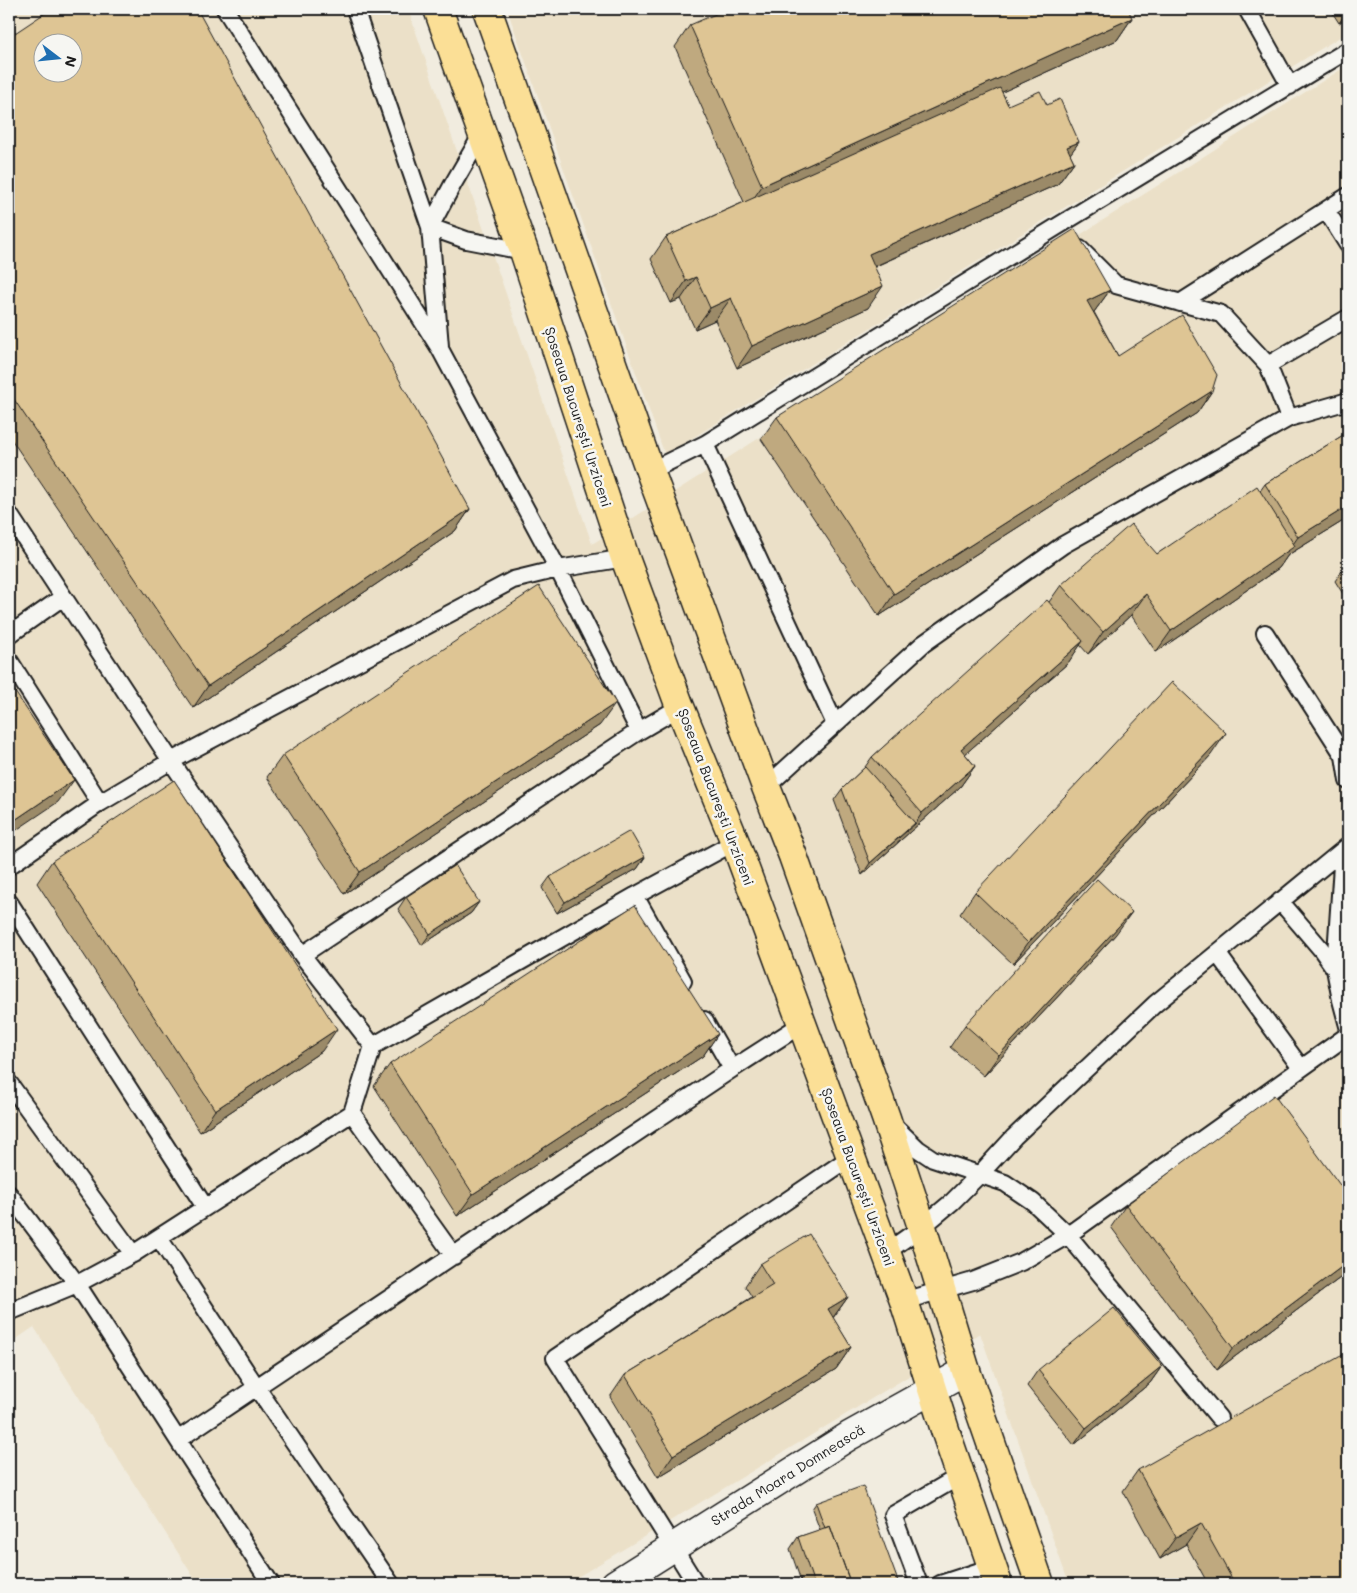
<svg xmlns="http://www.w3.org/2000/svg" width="1357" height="1593" font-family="Mali,sans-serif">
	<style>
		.built { fill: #ebe0c8; fill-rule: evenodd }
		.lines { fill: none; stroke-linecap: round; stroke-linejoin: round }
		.service-casing { stroke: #1c1c1c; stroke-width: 20 }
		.tertiary-casing { stroke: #1c1c1c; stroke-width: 31 }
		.trunk-casing { stroke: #1c1c1c; stroke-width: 31 }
		.service { stroke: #f6f6f2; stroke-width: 16 }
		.tertiary { stroke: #f6f6f2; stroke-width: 28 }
		.trunk { stroke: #fbdf96; stroke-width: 28 }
		.wall { fill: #bfa97f; stroke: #1c1c1c }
		.shaded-wall { fill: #9b8a68; stroke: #1c1c1c }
		.building { fill: #dec594; stroke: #1c1c1c; fill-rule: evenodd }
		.labels { text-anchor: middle; stroke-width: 5; stroke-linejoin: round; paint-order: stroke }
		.street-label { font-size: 14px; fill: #1c1c1c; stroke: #f6f6f2 }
	</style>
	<rect width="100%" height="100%" fill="#f1ecdf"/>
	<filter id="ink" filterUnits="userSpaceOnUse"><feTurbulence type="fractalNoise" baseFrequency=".02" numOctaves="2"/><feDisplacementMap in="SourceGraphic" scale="10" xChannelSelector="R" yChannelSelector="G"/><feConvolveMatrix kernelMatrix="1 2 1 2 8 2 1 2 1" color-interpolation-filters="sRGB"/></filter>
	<g filter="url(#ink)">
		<path class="built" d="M9 9H408L592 544 1348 65V1584H1069L980 1333 566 1584H198L34 1327 9 1344ZM42 42H72V72H42Z
			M507 9H1348V32L665 455Z"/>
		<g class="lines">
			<defs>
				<path id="service" d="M225 9 440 349 558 569 639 731
					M355 9 430 227 440 346
					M1247 9 1290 86
					M482 134 453 184 430 227 466 240 524 251
					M1326 210 1348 245
					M1080 249 1116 285 1221 314 1268 365 1289 418
					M1180 303 1348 196
					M1268 365 1348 318
					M705 444 835 724
					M650 471 705 444 1058 226 1348 50
					M9 514 171 761 302 955 373 1046 635 896 735 842
					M1265 633 1344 756 1348 781
					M9 635 63 597
					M9 660 100 803
					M766 787 923 644 1063 545 1289 418 1348 401
					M1343 850 1335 969 1341 1000 1348 1026
					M9 866 100 803 171 761 513 580 558 569 625 558
					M635 896 683 981
					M1280 901 1321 949 1335 969
					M9 902 205 1207
					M1217 953 1301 1068
					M302 955 639 731 680 707
					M732 1069 802 1024
					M9 1083 133 1254
					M352 1113 454 1256
					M892 1124 918 1149 933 1159 1005 1183 1033 1202 1068 1235 1219 1418
					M9 1194 77 1284 271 1584
					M159 1238 257 1388 391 1584
					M885 1253 922 1227 952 1202 980 1174 1014 1137 1155 1004 1348 846
					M904 1301 973 1281 1021 1262 1068 1235 1348 1035
					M9 1312 77 1284 133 1254 352 1113 373 1046
					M179 1439 732 1069 704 1020
					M696 1584 555 1358 851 1157
					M919 1584 893 1515 960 1476
					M940 1584 992 1567"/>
				<path id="tertiary" d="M615 1584 849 1436 966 1371"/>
				<path id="trunk" d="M438 9 524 251 625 558 680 707 735 842 904 1301 946 1433 998 1584
					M487 9 650 471 766 787 793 856 886 1118 922 1227 966 1371 1040 1584"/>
			</defs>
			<use href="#service" class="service-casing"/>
			<use href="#tertiary" class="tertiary-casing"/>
			<use href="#trunk" class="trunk-casing"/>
			<use href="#service" class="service"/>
			<use href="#tertiary" class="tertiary"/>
			<use href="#trunk" class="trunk"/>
		</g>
		<path class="wall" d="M1274 9H1282L1276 12Z
			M1330 9H1348V17L1339 23Z
			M1132 18 1117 40 1002 92 1008 105H1047L1079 142 1070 154 1074 162 1058 184 874 267 868 308 737 368 715 320 695 329 681 299 671 303 651 259 666 237 744 202 675 47 690 25Z
			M9 37 470 509 455 531 193 708 9 436Z
			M1110 290 1094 312 1118 356 1212 391 1197 413 879 616 761 439 777 417Z
			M1348 432V518L1288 555 1279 568 1156 652 1131 615 1088 654 1080 645 1068 663 965 754 975 766 960 787 862 875 834 800 842 789 865 767 872 757 1049 602 1061 585 1157 554 1260 491 1265 484Z
			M1348 562V602L1335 581Z
			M600 725 344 894 267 777 283 755Z
			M1211 755 1013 964 960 914 975 892Z
			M645 857 637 869 557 913 542 888 550 877Z
			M52 861 322 1051 200 1132 37 883Z
			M406 897 479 902 471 913 422 945 398 909Z
			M1116 934 984 1076 950 1047 965 1025Z
			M718 1034 703 1056 457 1216 374 1086 390 1064Z
			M1348 1196V1272L1217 1370 1111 1227 1126 1205Z
			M760 1264 848 1297 833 1318 851 1347 836 1369 658 1477 610 1397 625 1375 752 1297 745 1286Z
			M1162 1366 1150 1383 1074 1445 1027 1386 1038 1370Z
			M1138 1470 1348 1584H1208L1186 1544 1160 1559 1123 1491Z
			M816 1503 899 1584H802L790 1549 798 1537 820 1530 812 1509Z"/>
		<path class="shaded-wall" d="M1348 10V17L1339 23Z
			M1132 18 1117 40 747 208 762 186Z
			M1079 142 1063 164 1067 147Z
			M1074 162 1058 184 853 276 869 254Z
			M696 277 681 299 671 303 686 281Z
			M883 286 868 308 737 368 752 346Z
			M1110 290 1094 312 1072 323 1087 301Z
			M731 298 715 320 695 329 710 308Z
			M1212 391 1197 413 879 616 894 594Z
			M1348 506V518L1288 555 1279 568 1156 652 1171 631 1289 550 1298 537Z
			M470 509 455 531 193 708 208 686Z
			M1146 594 1131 615 1088 654 1103 632Z
			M1083 641 1068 663 946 771 961 749Z
			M616 703 600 725 344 894 360 872Z
			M1226 733 1211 755 1013 964 1028 943Z
			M975 766 960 787 862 875 870 863 915 824 922 813Z
			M74 780 58 802 9 835V824Z
			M645 857 637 869 557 913 565 902Z
			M479 902 471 913 422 945 430 934Z
			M1132 912 1116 934 984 1076 999 1055Z
			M337 1029 322 1051 200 1132 215 1110Z
			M718 1034 703 1056 457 1216 473 1194Z
			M1348 1262V1272L1217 1370 1233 1348Z
			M848 1297 832 1319 828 1309Z
			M851 1347 836 1369 658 1477 673 1455Z
			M1162 1366 1150 1383 1074 1445 1086 1428Z
			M1201 1523 1186 1544 1160 1559 1176 1537Z"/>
		<path class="building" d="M51 9H197L470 509 208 686 9 392V37ZM42 42H72V72H42Z
			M727 9H1128L1132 18 762 186 690 25Z
			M1000 88 1008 105 1040 91 1047 105 1060 99 1079 142 1067 147 1074 162 869 254 883 286 752 346 731 298 710 308 696 277 686 281 666 237Z
			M1075 229 1110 290 1087 301 1118 356 1182 315 1217 375 1212 391 894 594 777 417Z
			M1348 432V506L1298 537 1265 484Z
			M1257 486 1295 546 1171 631 1146 594 1103 632 1061 585 1131 524 1157 554Z
			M539 586 616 703 360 872 283 755Z
			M1047 600 1083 641 961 749 975 766 922 813 872 757Z
			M1172 682 1226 733 1028 943 975 892Z
			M9 683 74 780 9 824Z
			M865 767 915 823 870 863 842 789Z
			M174 780 337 1029 215 1110 52 861Z
			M630 831 645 857 565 902 550 877Z
			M455 865 479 902 430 934 406 897Z
			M1097 879 1132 912 999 1055 965 1025Z
			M635 905 718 1034 473 1194 390 1064Z
			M1274 1095 1348 1196V1262L1233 1348 1126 1205Z
			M809 1234 848 1297 828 1309 851 1347 673 1455 625 1375 773 1285 760 1264Z
			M1114 1308 1162 1366 1086 1428 1038 1370Z
			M1348 1352V1584H1235L1201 1523 1176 1537 1138 1470Z
			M863 1486 899 1584H849L850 1582 830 1526 825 1528 816 1503Z
			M830 1526 850 1582 844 1584H814L798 1537Z"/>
	</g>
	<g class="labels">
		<g class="street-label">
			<text transform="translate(578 417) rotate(72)" y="5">Șoseaua București Urziceni</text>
			<text transform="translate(716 797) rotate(69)" y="5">Șoseaua București Urziceni</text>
			<text transform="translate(858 1177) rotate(70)" y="5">Șoseaua București Urziceni</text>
			<text transform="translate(788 1475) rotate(-32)" y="5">Strada Moara Domnească</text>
		</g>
	</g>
	<rect width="1357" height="1593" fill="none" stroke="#f6f6f2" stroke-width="30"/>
	<rect x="15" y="15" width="1327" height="1563" fill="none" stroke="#1c1c1c" stroke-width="2" filter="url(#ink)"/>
	<g transform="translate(58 58) rotate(106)"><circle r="24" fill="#f6f6f2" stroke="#9f9f9c"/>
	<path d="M0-4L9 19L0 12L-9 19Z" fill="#1f6fb2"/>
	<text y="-8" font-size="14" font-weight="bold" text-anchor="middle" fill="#1c1c1c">N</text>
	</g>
</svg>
